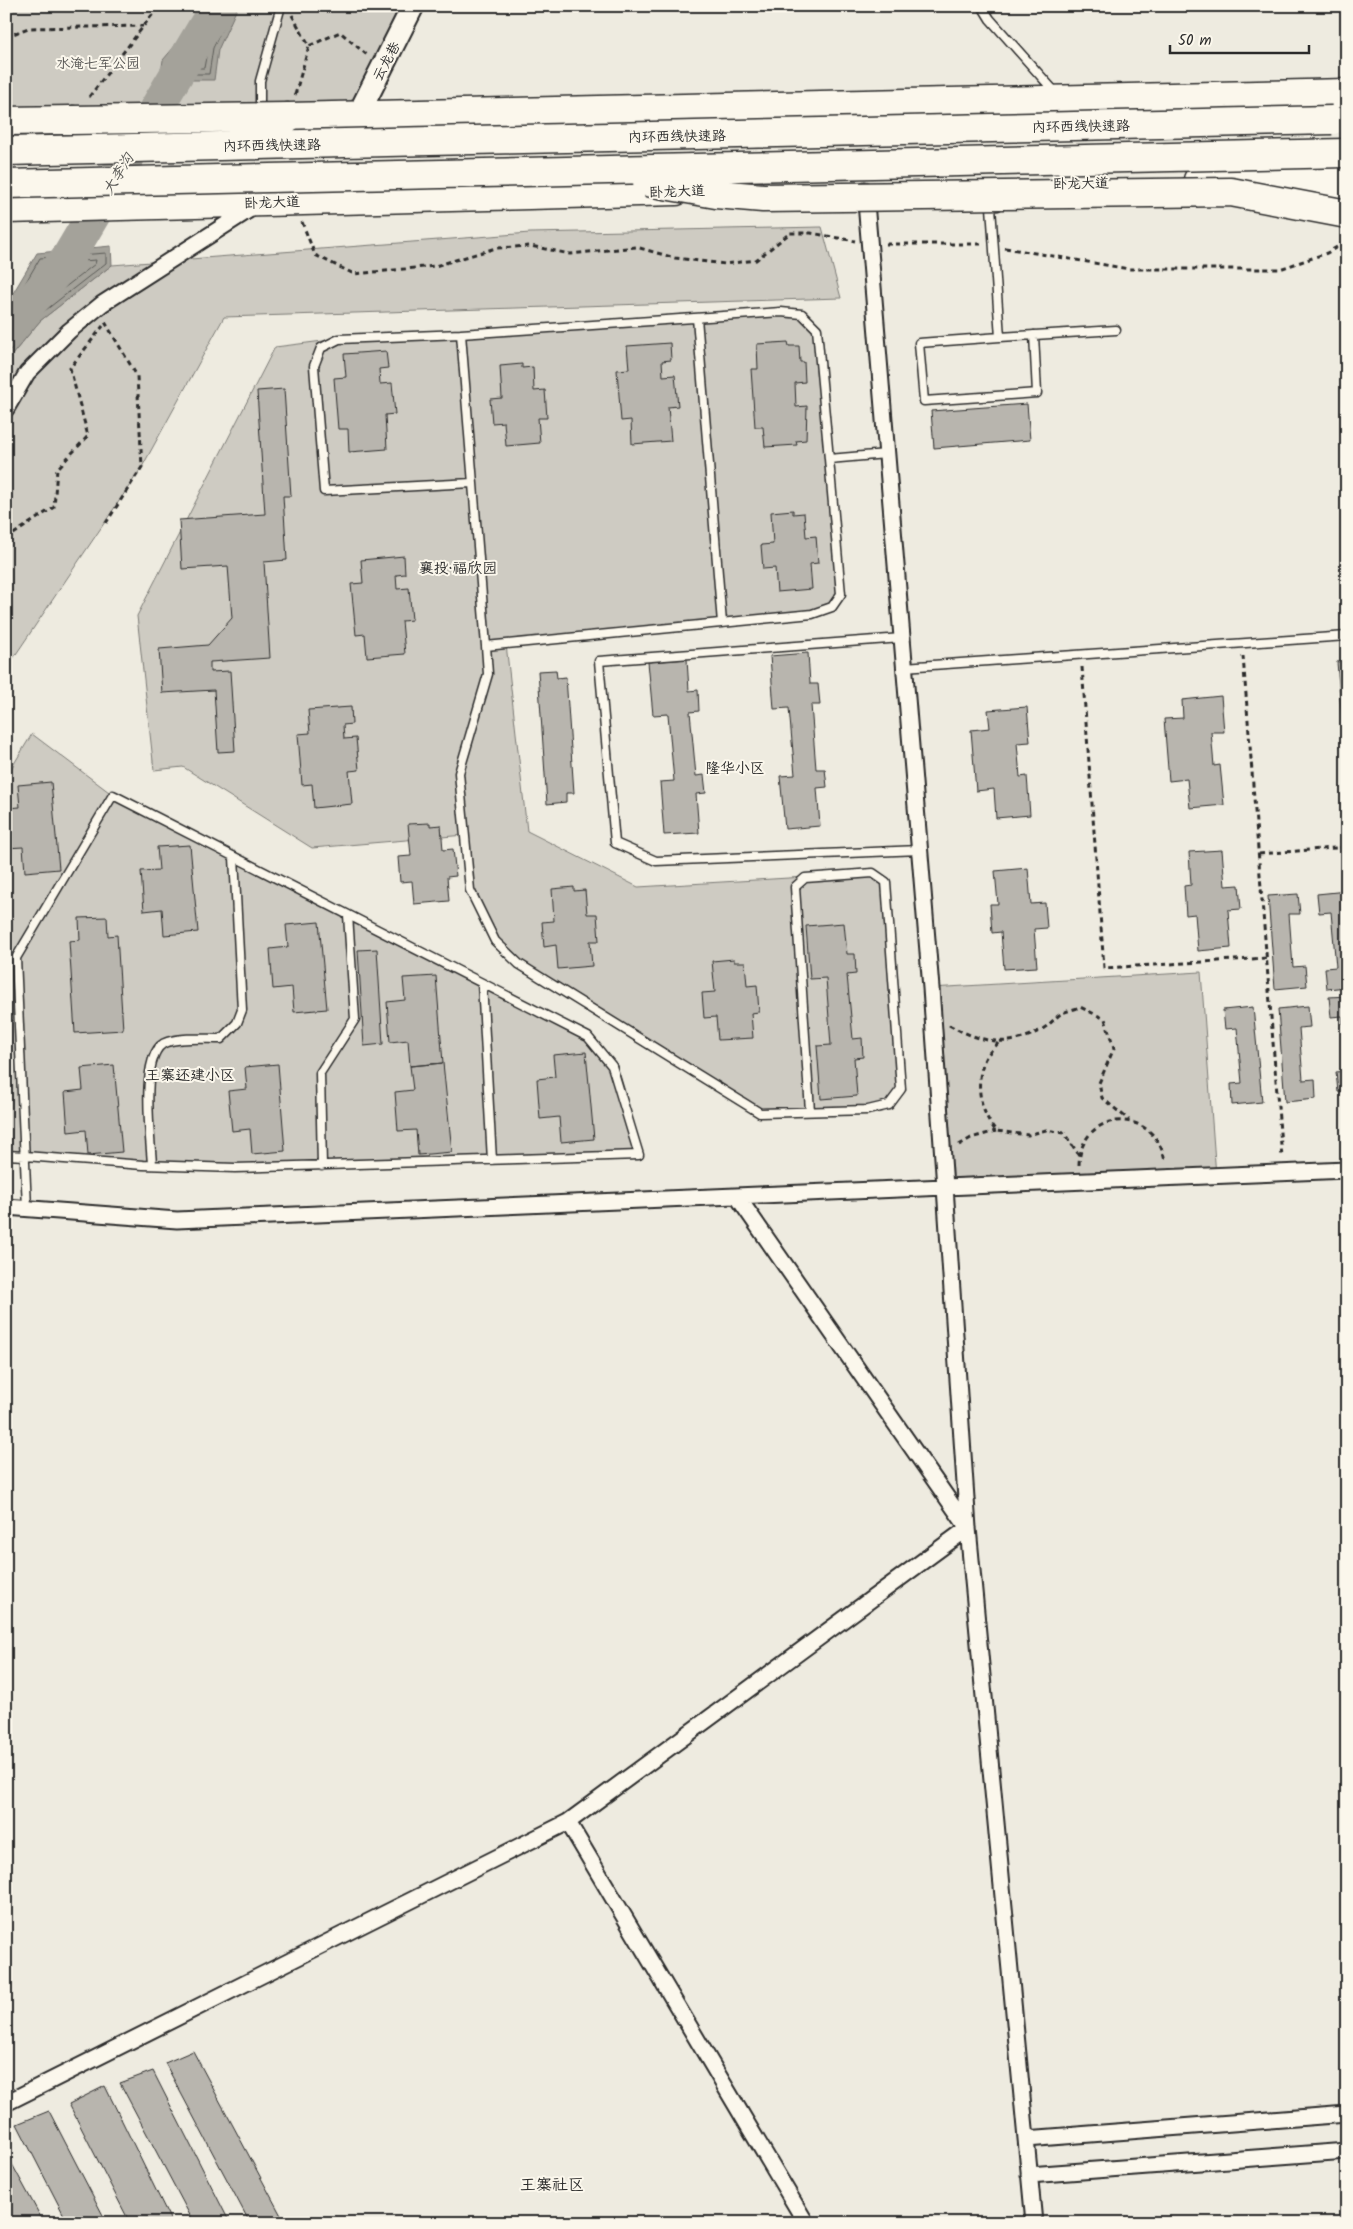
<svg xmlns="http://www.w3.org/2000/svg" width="1353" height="2229" font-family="Kalam,'LXGW WenKai TC',sans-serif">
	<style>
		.green { fill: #cecbc2; stroke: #7c7b76 }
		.water { fill: #a4a29a; stroke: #74726e }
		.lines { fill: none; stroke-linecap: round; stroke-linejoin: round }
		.shore { stroke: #5b5b57; stroke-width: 1 }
		.river { stroke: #a4a29a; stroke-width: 34 }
		.building { fill: #b8b5ae; stroke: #2b2b2b }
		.lane-casing { stroke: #2b2b2b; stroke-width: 11 }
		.street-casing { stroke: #2b2b2b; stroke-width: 19 }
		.secondary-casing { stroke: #2b2b2b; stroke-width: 25 }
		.highway-casing { stroke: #2b2b2b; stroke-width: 31 }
		.path { stroke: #2b2b2b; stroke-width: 3; stroke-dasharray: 5 4; stroke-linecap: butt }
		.lane { stroke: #fbf7ec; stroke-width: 8 }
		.street { stroke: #fbf7ec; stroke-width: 15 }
		.secondary { stroke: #fbf7ec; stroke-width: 21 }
		.highway { stroke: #fbf7ec; stroke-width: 28 }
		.highway-bridge-casing { stroke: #2b2b2b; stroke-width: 31; stroke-linecap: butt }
		.highway-bridge { stroke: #fbf7ec; stroke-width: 28 }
		.labels { text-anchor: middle; stroke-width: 4; stroke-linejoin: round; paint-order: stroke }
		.street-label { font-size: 14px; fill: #2b2b2b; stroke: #fbf7ec }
		.park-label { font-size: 14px; fill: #545351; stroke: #fbf7ec }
		.water-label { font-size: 15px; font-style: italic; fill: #555552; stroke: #fbf7ec }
		.neighbourhood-label { font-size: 15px; fill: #2b2b2b; stroke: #fbf7ec }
		.quarter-label { font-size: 16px; fill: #2b2b2b; stroke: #fbf7ec }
	</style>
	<rect width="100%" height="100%" fill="#eeebe0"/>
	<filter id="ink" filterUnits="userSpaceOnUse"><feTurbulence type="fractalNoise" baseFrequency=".02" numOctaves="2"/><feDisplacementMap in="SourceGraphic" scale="10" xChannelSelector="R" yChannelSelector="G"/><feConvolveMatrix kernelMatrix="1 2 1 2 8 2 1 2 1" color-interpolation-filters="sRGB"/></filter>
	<g filter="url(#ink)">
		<path class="green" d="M6 6H413L358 115 6 121Z
			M822 227 841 298 224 317 142 467 6 669V362L40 321 112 265 530 233Z
			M802 314 817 329 841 594 832 607 812 614 506 644 527 831 638 887 873 873 886 882 901 1089 889 1105 760 1113 519 964 495 941 470 890 465 835 312 848 183 767 154 770 137 616 275 347 339 339Z
			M32 734 113 795 588 1037 612 1066 639 1155 235 1168 6 1155V777Z
			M1201 972 1216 1176 945 1187 931 988Z"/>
		<path class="water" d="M204 6H238L218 50 214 80H160L163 60 197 20Z
			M111 246 112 265 40 321 6 362V305L37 253Z"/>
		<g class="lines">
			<path class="shore" d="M208 6C205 29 161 55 168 74H209L213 48 233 6
				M214 6 206 27 174 64 175 68H204L208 46 226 6
				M68 269 70 273 37 300 34 299 48 271Z
				M6 307 13 304 40 258 106 253V263L37 317 6 355
				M6 313 17 309 44 264 96 260 95 264 33 312 6 345"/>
			<path class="river" d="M6 332 69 256 217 6"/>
		</g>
		<path class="building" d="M788 342 789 346H799L800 362H804L805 382 795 383 796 407 807 406 806 440 796 441 797 445 765 447 763 427H755L751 369H758L757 344Z
			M670 343 671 360 662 361 663 376 675 375 678 406 668 407 671 441 632 444 631 420 621 421 617 370 629 369 627 346Z
			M386 351 388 368 379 369 380 384 392 383 395 414 385 415 387 449 349 452 348 429H338L334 378 346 377 344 354Z
			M522 364V368L533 367 534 391 545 390 547 418H538L540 443 506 446 504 422 492 423 490 399 502 398 500 366Z
			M284 389 291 496H283L287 560 264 562 270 658 210 662V672L230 671 235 751 218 752 214 690 162 693 159 649 208 645 232 618 228 566 182 569 179 520 265 514 257 391Z
			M1027 404 1030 440 934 448 931 411Z
			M793 510V514L804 513 806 537 816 536 818 563 810 564 812 589 777 592 775 568 763 569 761 545 773 544 771 512Z
			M404 556 405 574 396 575 397 589 409 588 412 620 402 621 405 654 367 657 365 634 356 635 351 584 363 583 361 560Z
			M808 653 810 684H818L820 705H811L816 769H825L827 787 817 788 820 826 785 829 780 776 795 775 789 708 774 709 770 656Z
			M687 659 689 691 698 690 699 711 690 712 696 776 704 775 706 793 696 794 699 833 664 835 660 782 674 781 668 714 653 715 648 662Z
			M1347 661V779L1337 662Z
			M556 670 557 678 566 677 574 793H566V802L547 804 538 671Z
			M1221 696 1224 732H1211L1214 766 1220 765 1224 805 1190 808 1187 779 1169 781 1164 719 1183 718 1182 700Z
			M351 707 352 724 343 725 344 739 356 738 359 770 349 771 352 804 314 808 312 784 302 785 298 734 310 733 308 710Z
			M1027 707 1030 742 1017 743 1020 777 1027 776 1030 815 996 818 994 789 976 791 971 730 990 728 988 710Z
			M51 782 59 869 25 872 23 847 6 848V808L20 807 18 785Z
			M430 823V826L441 825 443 850 453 849 456 876 447 877 449 901 414 904 412 881 400 882 398 857 411 856 408 824Z
			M190 845 198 932 164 935 162 909 144 911 141 871 159 870 157 847Z
			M1222 850 1225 886 1239 885 1241 909 1228 910 1231 948 1198 951 1195 914 1186 915 1184 886 1191 885 1189 852Z
			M1028 868 1031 904 1045 903 1047 928 1034 929 1037 967 1004 969 1001 932 992 933 990 904H998L995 871Z
			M574 887V891L585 890 587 914H597L599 941H590L592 966 558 969 556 945 544 947 542 922 554 921 552 889Z
			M1347 891V987L1327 989 1325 968 1336 967 1331 912 1319 913 1317 894Z
			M1298 894 1300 914H1289L1293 967 1305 966 1307 986 1275 989 1268 896Z
			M107 917 108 936 117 935 123 1030 75 1033 69 941 80 940 79 918Z
			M319 922 327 1009 294 1012 292 987 273 989 270 949 288 947 286 925Z
			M844 923 847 954H855L856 974 847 975 853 1039 862 1038 863 1057 854 1058 857 1096 821 1099 817 1046 831 1045 826 978 810 979 806 926Z
			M377 949 383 1044 364 1046 358 950Z
			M734 959V962H745L747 986 757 985 759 1012 751 1013 753 1038 718 1040 716 1017 704 1018 702 993 715 992 712 961Z
			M436 976 443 1063 410 1066 408 1040 390 1042 387 1002 405 1000 403 978Z
			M1347 996V1065L1342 1016 1331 1017 1329 997Z
			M1308 1006 1310 1027 1299 1028 1303 1080 1315 1079 1316 1099 1285 1102 1278 1009Z
			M1253 1007 1262 1102 1232 1105 1231 1084 1242 1083 1237 1028 1225 1029 1223 1010Z
			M586 1052 594 1139 561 1142 559 1117 540 1119 537 1079 555 1077 553 1055Z
			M443 1063 452 1152 418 1155 416 1130 398 1131 395 1092 413 1090 410 1066Z
			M278 1064 285 1151 252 1154 250 1129 232 1131 228 1091 247 1089 245 1067Z
			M114 1065 122 1152 88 1155 86 1130 68 1132 65 1092 83 1090 81 1068Z
			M1347 1071V1092H1338L1336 1072Z
			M193 2051 285 2223H250L165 2063Z
			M153 2071 230 2223H194L120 2083Z
			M105 2086 172 2223H130L69 2104Z
			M49 2111 107 2223H68L17 2124Z
			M6 2153 44 2223H6Z"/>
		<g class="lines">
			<defs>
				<path id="lane" d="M982 6 990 19 1055 92
					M260 114V81L281 6
					M998 206 991 207 1000 337 1116 330
					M697 318 722 623
					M461 334 339 339 321 348 314 366 324 491 472 483
					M1000 337 919 343 924 401 1037 393 1034 335
					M902 638 599 661 615 843 656 861 920 850
					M486 646 461 334 781 312 802 314 817 329 829 459
					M904 667 1347 636
					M482 983 492 1160
					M810 1111 795 887 805 878 873 873 886 882 901 1089 889 1105 868 1110 760 1113 519 964 495 941 470 890 459 773 488 674 486 646 812 614 832 607 841 594 829 459 886 454
					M6 1155 25 1156 143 1165 235 1168 639 1155 612 1066 588 1037 113 795 16 958 27 1208
					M152 1165C151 1140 138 1050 167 1042 183 1037 204 1039 221 1039L237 1023 242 1010 234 857
					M322 1166 320 1073 355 1019 348 915"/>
				<path id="street" d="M6 409 27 373 69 331 102 304 255 206
					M6 1207 177 1220 945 1187 931 988 865 190
					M568 1822 968 1528 737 1196
					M6 2103 568 1822 806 2223
					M1026 2139 1347 2114
					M1029 2175 1347 2151
					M1034 2223 968 1528 945 1187 1347 1170"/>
				<path id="secondary" d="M358 115 413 6"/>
				<path id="highway" d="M289 117 1347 93
					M6 121 72 120
					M1198 180 1347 174
					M1283 194 1347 196
					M6 209 676 191"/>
			</defs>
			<use href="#lane" class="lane-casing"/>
			<use href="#street" class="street-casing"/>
			<use href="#secondary" class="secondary-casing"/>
			<use href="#highway" class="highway-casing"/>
			<path class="path" d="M292 15 309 46 340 32 367 55
				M6 37 28 28 143 26
				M295 95 309 46
				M89 97 159 6
				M302 222 315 255 354 274 435 266 496 248 531 246 570 254 636 247 675 258 725 264 756 260 790 233H811L855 241
				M886 244H982
				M1005 248 1129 269H1280L1327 253 1347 241
				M105 322 137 376 142 467 106 523
				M6 539 54 507 57 469 88 436 70 368 103 326
				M1243 656 1282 1158
				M1082 667 1104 968 1267 958
				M1259 854 1347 847
				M949 1025C982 1043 1010 1049 1044 1028 1049 1025 1053 1020 1058 1016 1064 1011 1073 1010 1080 1007L1105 1019 1114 1048 1099 1083 1102 1098 1129 1120
				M998 1043C994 1048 986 1055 984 1061 975 1086 980 1111 996 1131L1028 1135 1046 1130 1064 1133 1079 1155
				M959 1145 971 1138 996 1131
				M1079 1165C1080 1107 1157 1106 1165 1162"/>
			<use href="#lane" class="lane"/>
			<use href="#street" class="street"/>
			<use href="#secondary" class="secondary"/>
			<use href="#highway" class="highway"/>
			<defs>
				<path id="highway-bridge" d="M72 120 289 117
					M6 151 1332 120
					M647 182 716 194 763 198 1231 192 1347 214
					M6 184 1345 153"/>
			</defs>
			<use href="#highway-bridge" class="highway-bridge-casing"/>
			<use href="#highway-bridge" class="highway-bridge"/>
		</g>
	</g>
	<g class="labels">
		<g class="street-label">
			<text transform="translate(386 61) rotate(-62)" y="5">云龙巷</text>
			<text transform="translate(1081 126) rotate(-1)" y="5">内环西线快速路</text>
			<text transform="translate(677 136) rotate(-1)" y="5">内环西线快速路</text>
			<text transform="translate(272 145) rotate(-1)" y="5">内环西线快速路</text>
			<text transform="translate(1081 183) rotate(-1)" y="5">卧龙大道</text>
			<text transform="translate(677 191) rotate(-2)" y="5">卧龙大道</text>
			<text transform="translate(272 202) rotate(-2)" y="5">卧龙大道</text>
		</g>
		<g class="park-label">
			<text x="98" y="68">水淹七军公园</text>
		</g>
		<g class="water-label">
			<text transform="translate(118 174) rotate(-59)" y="5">大李沟</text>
		</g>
		<g class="neighbourhood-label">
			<text x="458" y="573">襄投·福欣园</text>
			<text x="735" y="773">隆华小区</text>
			<text x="190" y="1080">王寨还建小区</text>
		</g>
		<g class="quarter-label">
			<text x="552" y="2190">王寨社区</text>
		</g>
	</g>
	<rect width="1353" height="2229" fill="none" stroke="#fbf7ec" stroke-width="25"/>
	<rect x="12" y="12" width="1328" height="2204" fill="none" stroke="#2b2b2b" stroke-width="2" filter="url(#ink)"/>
	<path d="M1170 45v8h139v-8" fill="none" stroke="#2b2b2b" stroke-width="2.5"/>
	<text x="1178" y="45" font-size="15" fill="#2b2b2b" stroke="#fbf7ec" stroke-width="4" paint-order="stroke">50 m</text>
</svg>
